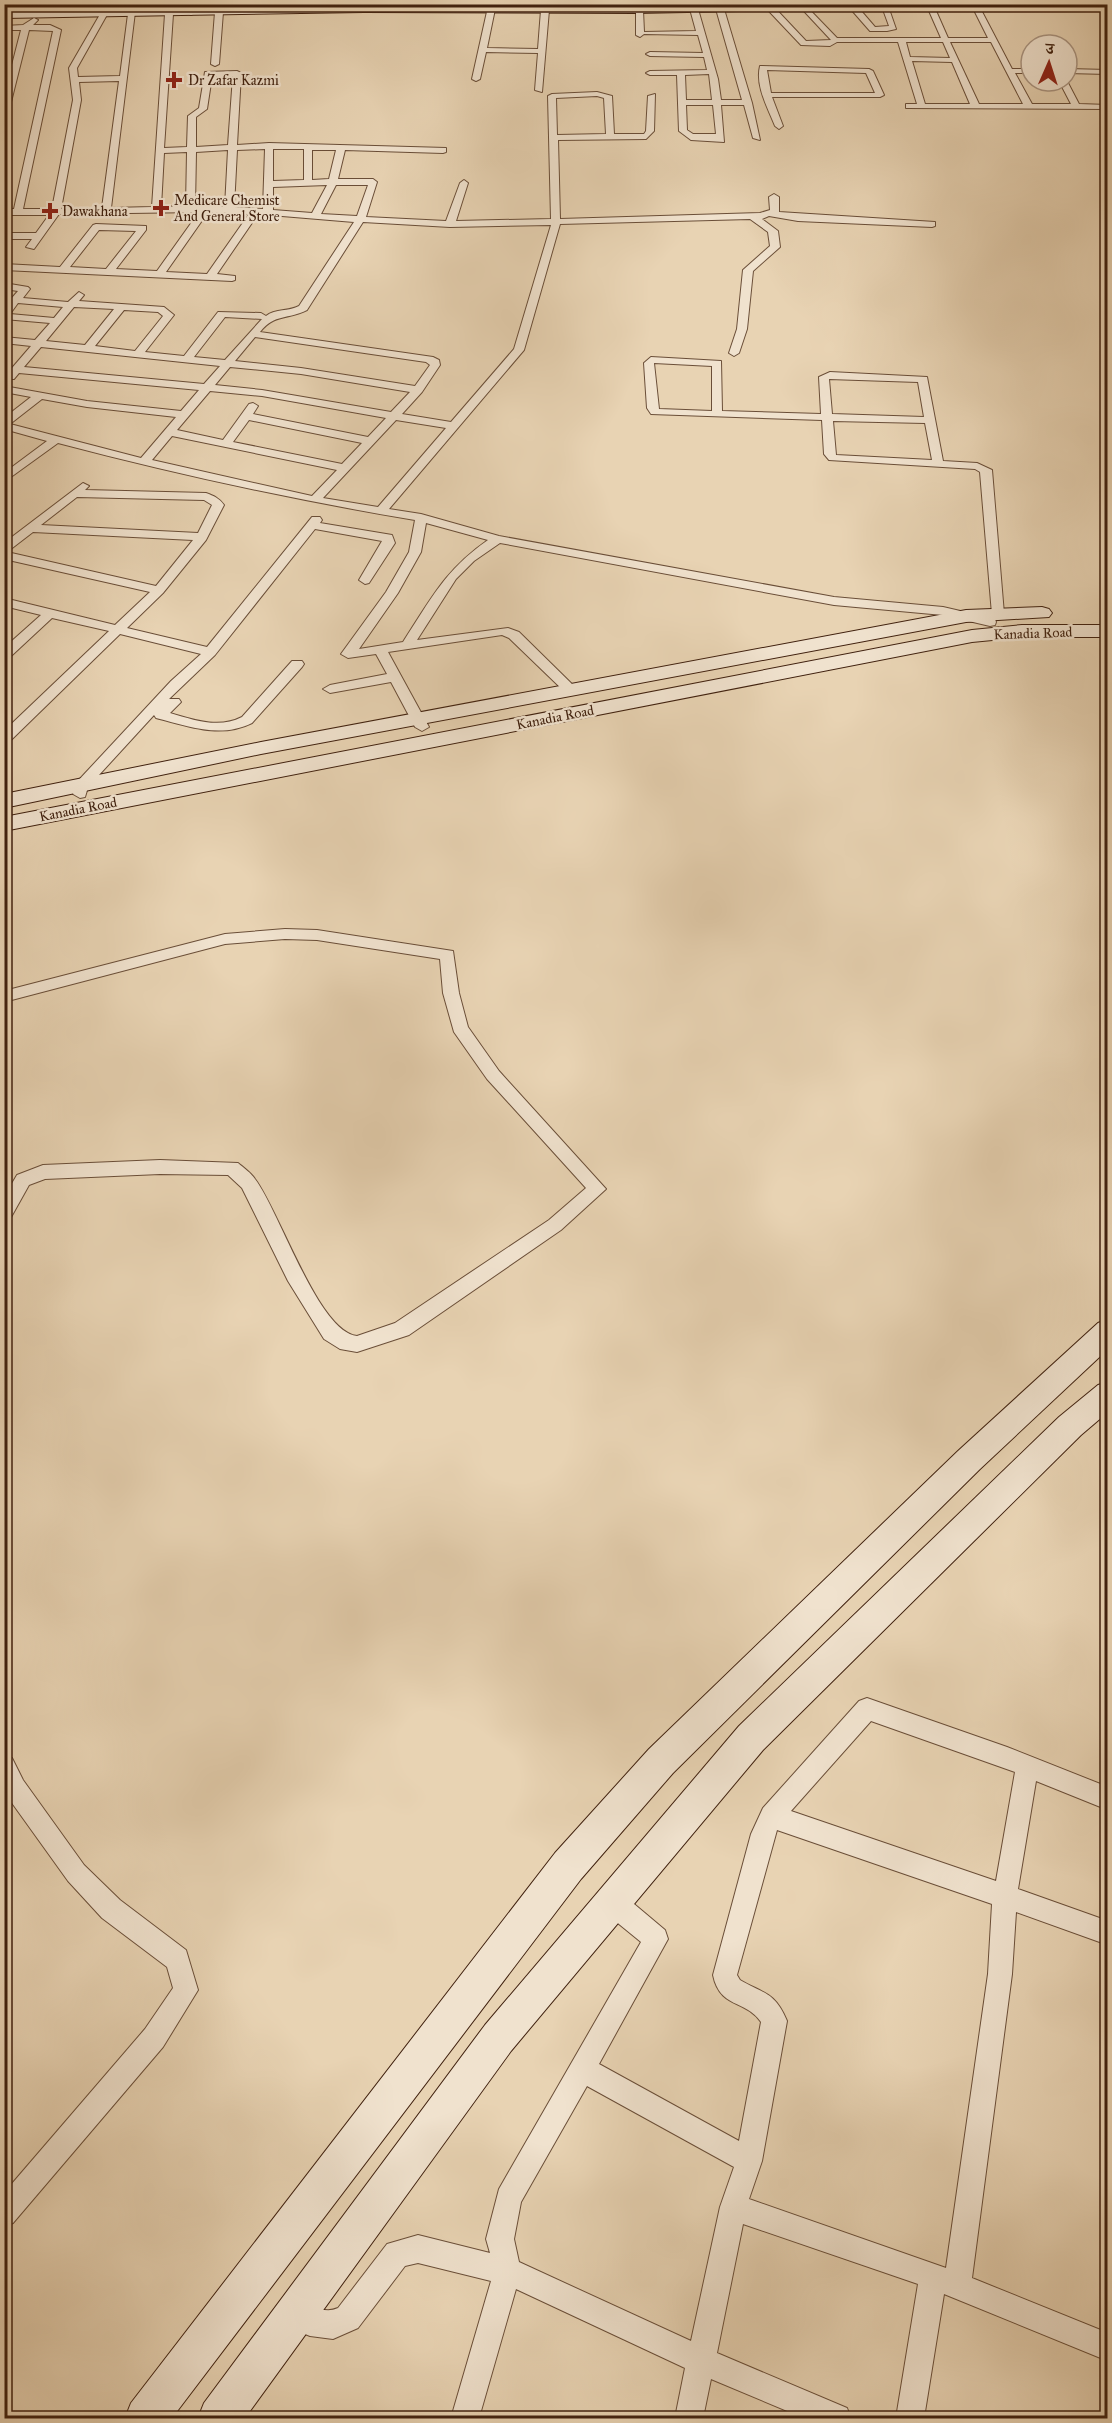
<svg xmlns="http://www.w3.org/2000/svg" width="1112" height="2423" font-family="'IM FELL Great Primer','Noto Serif Devanagari',serif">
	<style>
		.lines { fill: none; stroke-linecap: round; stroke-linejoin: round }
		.street-casing { stroke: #6a4e38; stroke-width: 2 }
		.secondary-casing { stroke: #40210f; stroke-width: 2 }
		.street { fill: #f0e2ce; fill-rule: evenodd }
		.secondary { fill: #f0e2ce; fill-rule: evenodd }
		.poi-dot { fill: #8f2418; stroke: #f0e2ce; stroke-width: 2 }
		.labels { text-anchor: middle; stroke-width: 5; stroke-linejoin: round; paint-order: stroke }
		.far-poi-label { font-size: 14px; fill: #40210f; stroke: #f0e2ce; text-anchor: start }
		.far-street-label { font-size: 14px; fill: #40210f; stroke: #f0e2ce }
	</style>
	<rect width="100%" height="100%" fill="#e8d3b3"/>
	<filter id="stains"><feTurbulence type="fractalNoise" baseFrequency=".00333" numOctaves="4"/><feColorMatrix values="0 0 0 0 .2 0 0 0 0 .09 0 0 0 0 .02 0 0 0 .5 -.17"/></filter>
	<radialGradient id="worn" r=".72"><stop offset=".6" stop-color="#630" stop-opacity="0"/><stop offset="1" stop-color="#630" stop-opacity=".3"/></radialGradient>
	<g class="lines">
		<defs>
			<path id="street" d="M106 4H113L77 68 78 77 120 76 128 14 135 12 111 208 152 207 165 14 169 12 173 14 164 148 187 147 188 116 199 108 205 72 237 71 241 73 237 145 269 143 446 148V152L443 153 345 150 338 179H373L377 182 366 217 446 221 460 183 464 180 468 183 456 221 551 219 548 96 552 94 597 92 612 96 614 134H644L646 131 648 96 655 94 654 131 646 139 558 140 560 219 760 213 770 210 769 197 774 194 779 197V212L935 222V226L932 227 798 221 769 216 762 219 778 231 780 247 753 271 747 329 739 353 734 356 729 353 737 329 743 270 770 246 768 232 750 219 560 224 524 350 389 509 421 514 499 536 834 597 943 607 995 619 996 622 995 625 990 626 943 615 834 605 500 543 474 561 456 579 417 640 508 628 519 632 577 689 570 693 565 692 509 638 502 635 388 652 429 727 422 731 415 727 391 682 330 693 323 689 330 685 387 674 376 654 348 658 341 654 386 592 409 552 415 520C295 500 176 474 58 443L4 482V473L47 441 4 429V418L31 397 4 392V386L87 401 181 411 199 390 19 373 14 379H6V375L31 346 4 343V337L35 340 50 323 4 319V307L18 291 4 289V283L28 287 30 289 23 298 68 302 79 292 84 295 79 301 164 307 174 315 145 352 184 356 218 312 261 313 266 316C276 308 288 312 299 306L354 222 258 214 217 274 235 276V280L232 281 4 270V264L60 267 93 225 96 224 146 226V230L116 269 157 271 199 212 59 214 34 249 26 247 32 239H4V233H36L49 215H4V209H14L53 31 29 30 8 114 4 116V96L21 30H4V26L23 25 34 18 38 20 33 25H50L61 30 23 209H52L73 100 69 68ZM212 76H233L228 145 196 147V117L207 109ZM119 81 102 208 61 209 81 100 79 82ZM597 96 604 98 606 134 557 135 556 98ZM265 149 263 209 234 207 237 150ZM273 149H304V180L273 181ZM228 150 225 207 195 206 196 152ZM312 150H336L329 179 312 180ZM187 152 186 206 161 207 164 153ZM327 185 312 213 273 210V187ZM336 185H368L357 216 321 214ZM208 212 249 214 207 274 166 272ZM363 222 450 227 551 225 514 349 451 422 402 414 422 392 440 365 439 360 433 357 260 332C275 313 288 320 307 310ZM99 230 136 231 106 269 70 267ZM18 303 63 307 54 318 10 314ZM74 307 114 309 85 345 46 341ZM124 310 158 312 163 316 135 351 95 346ZM225 317 262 319 225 360 194 357ZM255 337 426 362 430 365 415 386 301 368 235 361ZM41 347 220 366 204 384 24 367ZM230 367 301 374 410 392 391 412 262 390 215 385ZM210 391 262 396 386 418 368 437 253 414 258 406 253 403 249 404 223 440 177 430ZM42 399 87 407 176 417 141 458 10 424ZM249 420 362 443 342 464 233 442ZM396 420 446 428 378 507 323 498ZM172 436 337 470 312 496 152 460ZM426 523 488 540C445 570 431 599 403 642L359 649 398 593 421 552Z
				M190 4H198L195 13 191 15 187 13Z
				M881 4 888 6 896 29 887 31H870L849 7 856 5 875 27 889 26Z
				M926 4H933L948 38H988L971 4H978L1012 69H1031V73H1015L1032 104H1071L1059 81H1067L1079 104 1108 105V109L906 108V104H917L898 42H837L830 46 801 45 766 8 773 6 806 41 831 40 803 10 806 6 837 38H941ZM906 42H943L950 58 910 57ZM950 42H991L1023 104H979ZM912 61 952 62 970 104H925Z
				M488 7 495 9 487 48 538 49 541 10 545 8 549 10 542 92 535 90 538 53 486 52 480 79 476 81 472 79Z
				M694 7 698 9 718 79 721 100H742L716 9 720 7 724 9 752 103 760 140 753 138 744 105H721L724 142 691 140 679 131 677 75H650L646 73 650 71 707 70 704 57 650 56 646 54 650 52 703 53 698 35 644 34 640 37 636 35V8L643 10 644 32 696 31 690 9ZM709 74 712 100H686L685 75ZM686 105H713L716 134H693L687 130Z
				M219 10 223 12 219 64 215 66 211 64 215 12Z
				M760 66 869 69 873 71 884 95 880 97H772L783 126 779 129 775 126C768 108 755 86 760 66ZM767 70 866 73 875 93H771Z
				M1067 69 1108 70V74L1067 73Z
				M651 357 721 361 722 411 821 414 819 377 830 372 927 377 943 461 977 463 992 470 1004 614 1002 617H994L992 614 980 472 975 469 829 460 824 454 822 420 651 414 647 408 644 363ZM654 363 712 366V411L659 409ZM829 379 918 382 924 417 832 414ZM833 421 925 423 932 460 836 455Z
				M83 483 89 486 85 490 206 493C214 496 219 498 224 505L206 540 163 593 127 628 207 647 312 517H320L322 520 320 523 392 535 395 543 369 583 365 584 359 580 382 541 315 529 215 655 169 699H179L181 702 170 713C194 720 219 729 242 717L292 661H302L304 664 302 667 252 723C220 739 188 726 156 718L154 715 88 787 85 797 80 798 73 794 76 783 171 681 201 654 120 634 9 742 4 743V731L109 631 52 618 9 658 4 659V648L41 615 4 606V598L115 625 150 592 4 559V543ZM77 497 204 500 212 505 198 533 41 525ZM33 532 193 540 156 586 7 552Z
				M285 929 317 930 453 951 459 993 468 1027 499 1071 606 1189 561 1230 409 1335 357 1352 340 1349 324 1339 288 1281 242 1188 228 1175 160 1174 45 1179 29 1185 10 1219 4 1221V1197L17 1175 43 1165 160 1160 238 1163C244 1168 251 1173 255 1179 279 1210 318 1332 357 1336L395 1323 549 1220 586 1188 487 1079 454 1032 443 993 440 959 317 940 285 939 225 944 4 1002V991L225 934Z
				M867 1698 1007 1747 1108 1787V1810L1036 1781 1018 1889 1108 1921V1945L1016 1912 1012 1974 972 2278 1108 2333V2361L944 2294 924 2418H896L918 2284 743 2224 717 2353 847 2408 851 2418H804L711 2379 703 2418H675L685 2368 516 2289 479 2418H451L491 2281 418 2263 405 2266 358 2328 333 2339 310 2336 300 2332 287 2322 283 2312 287 2302 297 2298C311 2304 323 2315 338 2308L387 2244 418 2235 490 2253 486 2239 499 2189 641 1942 603 1911 600 1902 603 1893 612 1890 621 1893 665 1930 668 1939 599 2064 739 2141 761 2022C745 1999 720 2009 713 1975L751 1834 763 1808 859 1701ZM871 1721 1015 1772 996 1881 791 1811ZM777 1830 992 1904 988 1974 946 2268 749 2199 762 2161 787 2021C775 1992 764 1994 740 1980L737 1975ZM587 2086 734 2167 720 2207 691 2341 519 2262 514 2239 521 2202Z
				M4 1755 12 1758 23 1780 84 1865 120 1900 186 1950 198 1990 163 2047 13 2223 4 2227V2193L145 2029 173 1988 167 1967 102 1918 68 1881 7 1796 4 1791Z"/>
			<path id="secondary" d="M743 4H934L929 7 636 13 364 12 4 18V12L364 6 636 7Z
				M1042 607 1049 609 1052 613 1049 617 966 622 261 754 4 808V794L261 742 966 610Z
				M1022 625H1108V637H1022L972 642 4 831V817L972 630Z
				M1108 1319V1349L980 1469 673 1773 581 1879 172 2418H125L131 2403 555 1853 649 1749 958 1451 1098 1323Z
				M1108 1382V1412L1081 1435 763 1750 511 2051 245 2418H198L204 2403 485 2025 739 1726 1059 1417 1098 1385Z"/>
		</defs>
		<use href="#street" class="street-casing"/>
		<use href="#secondary" class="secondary-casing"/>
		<use href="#street" class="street"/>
		<use href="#secondary" class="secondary"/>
	</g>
	<g class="poi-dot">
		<path d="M171 71h6v6h6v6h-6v6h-6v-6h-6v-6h6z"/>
		<path d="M158 199h6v6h6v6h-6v6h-6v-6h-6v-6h6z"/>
		<path d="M47 202h6v6h6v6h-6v6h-6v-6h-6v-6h6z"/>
	</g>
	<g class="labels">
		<g class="far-poi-label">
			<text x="188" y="85">Dr Zafar Kazmi</text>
			<text x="174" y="205">Medicare Chemist<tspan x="174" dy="16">And General Store</tspan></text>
			<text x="62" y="216">Dawakhana</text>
		</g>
		<g class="far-street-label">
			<text transform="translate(1033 633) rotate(-2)" y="5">Kanadia Road</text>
			<text transform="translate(555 717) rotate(-11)" y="5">Kanadia Road</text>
			<text transform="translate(78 809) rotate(-11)" y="5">Kanadia Road</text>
		</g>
	</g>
	<rect width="1112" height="2423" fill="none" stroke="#e8d3b3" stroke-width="24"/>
	<rect x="6" y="6" width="1100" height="2411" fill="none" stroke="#40210f" stroke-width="3"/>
	<rect x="12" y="12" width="1088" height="2399" fill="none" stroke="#40210f" stroke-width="1.5"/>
	<g transform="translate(1049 63) rotate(3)"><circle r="28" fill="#f0e2ce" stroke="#aa9582" stroke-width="1.5"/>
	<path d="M0-4.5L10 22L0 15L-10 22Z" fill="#8f2418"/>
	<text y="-9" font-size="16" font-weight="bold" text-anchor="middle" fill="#40210f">उ</text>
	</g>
	<rect width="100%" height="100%" filter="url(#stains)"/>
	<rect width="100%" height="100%" fill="url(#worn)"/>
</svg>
